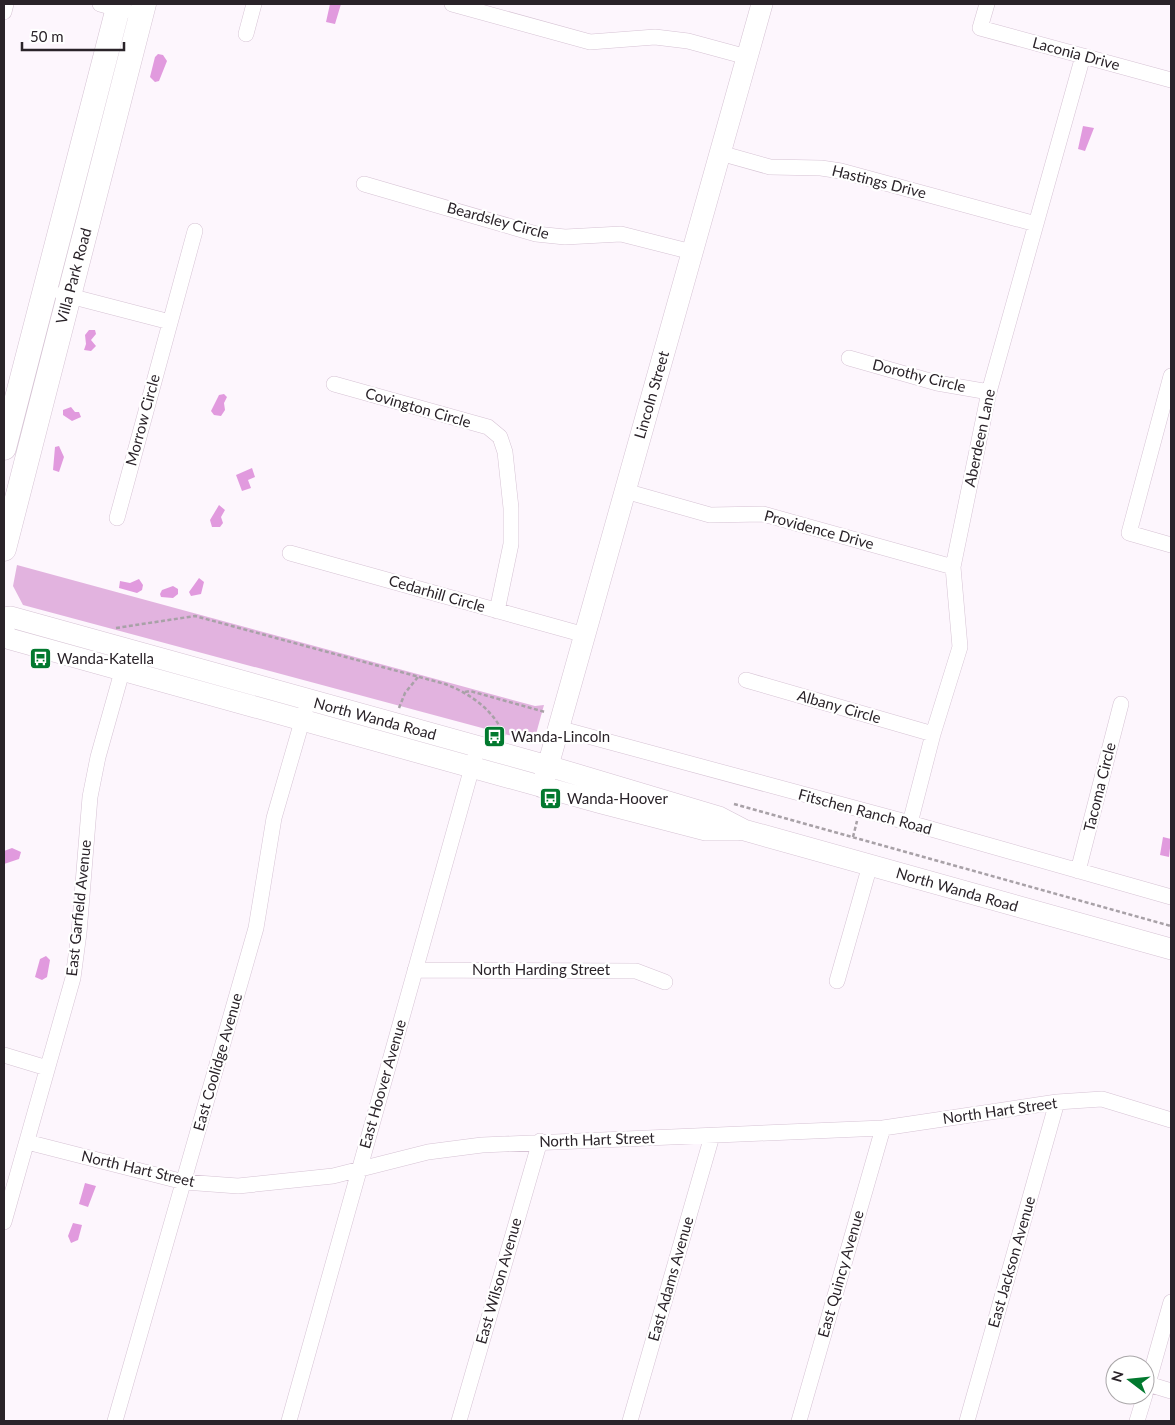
<svg xmlns="http://www.w3.org/2000/svg" width="1175" height="1425" font-family="Lato,sans-serif">
	<style>
		.green { fill: #e2b3df }
		.water { fill: #e19ade }
		.lines { fill: none; stroke-linecap: round; stroke-linejoin: round }
		.street-casing { stroke: #d6c3d4; stroke-width: 16 }
		.secondary-casing { stroke: #d6c3d4; stroke-width: 22 }
		.primary-casing { stroke: #d6c3d4; stroke-width: 25 }
		.path { stroke: #a8a1a7; stroke-width: 2.5; stroke-dasharray: 4 2.5; stroke-linecap: butt }
		.street { stroke: #fff; stroke-width: 15 }
		.secondary { stroke: #fff; stroke-width: 21 }
		.primary { stroke: #fff; stroke-width: 24 }
		.labels { text-anchor: middle; stroke-width: 4.5; stroke-linejoin: round; paint-order: stroke }
		.street-label { font-size: 15px; fill: #2a2329; stroke: #fff }
		.poi-label { font-size: 15px; fill: #2a2329; stroke: #fff; text-anchor: start }
	</style>
	<rect width="100%" height="100%" fill="#fdf6fd"/>
	<path class="green" d="M17 565 535 706 544 705 536 734 531 741 23 605 13 586Z"/>
	<path class="water" d="M330 4H341L335 24 326 22Z
		M158 54 163 55 167 61 159 81 155 82 150 77 155 57Z
		M1083 126 1094 128 1085 151 1078 149Z
		M89 330H95L96 334 91 340 96 346 91 351 84 350 86 344 85 335Z
		M224 394 227 397 224 403 225 410 221 416 214 415 211 411 219 395Z
		M71 407 75 412H79L81 417 72 421 63 415V410Z
		M59 446 64 457 59 472 53 470 55 447Z
		M252 468 255 477 248 480 251 488 242 491 236 475Z
		M219 505 225 510 221 517 223 523 220 527H212L210 520Z
		M199 578 204 582 201 594 191 596 189 592Z
		M139 579 143 585 142 590 137 593 119 588 120 581 130 583Z
		M173 586 178 589V594L173 598 161 597 160 594 162 590Z
		M1163 837 1171 839 1169 857 1160 855Z
		M12 848 21 852 19 859 4 864V851Z
		M46 956 50 960 47 977 42 980 35 977 40 959Z
		M85 1183 96 1186 88 1207 79 1204Z
		M73 1223 82 1225 78 1240 71 1243 68 1236Z"/>
	<g class="lines">
		<defs>
			<path id="street" d="M100 4 125 11
				M452 4 590 42 655 37 688 41 747 57
				M987 4 980 28 1171 80
				M4 12 6 4
				M246 34 254 4
				M720 153 770 167 821 168 841 171 1036 224
				M364 184 536 234 565 237 621 234 692 252
				M62 294 170 322
				M849 358 937 383 989 392
				M1171 376 1129 533 1171 545
				M334 384 488 427 500 437 505 452 511 508V544L497 611
				M625 491 710 515 763 514 953 567
				M117 518 195 231
				M290 553 585 635
				M746 680 933 734
				M558 728 910 823 1171 897
				M910 823 933 734 960 647 953 567 989 392 1083 56
				M1078 871 1121 704
				M415 970 636 971 665 982
				M837 981 870 865
				M4 1055 47 1068
				M27 1142 184 1182 238 1186 333 1176 428 1152 482 1145 883 1128 1057 1102 1102 1099 1171 1120
				M4 1222 73 978 79 933 90 797 98 757 125 661
				M1148 1384 1171 1391
				M1145 1394 1171 1302
				M115 1421 256 928 274 818 305 711
				M289 1421 478 746
				M459 1421 540 1141
				M630 1421 712 1136
				M799 1421 883 1128
				M967 1421 1057 1102
				M1137 1421 1145 1395"/>
			<path id="secondary" d="M4 618 11 617 548 766 719 817 744 830 1171 949
				M4 634 10 639 601 803 706 830H738
				M542 787 762 4"/>
			<path id="primary" d="M4 448 119 4
				M4 549 144 4"/>
		</defs>
		<use href="#street" class="street-casing"/>
		<use href="#secondary" class="secondary-casing"/>
		<use href="#primary" class="primary-casing"/>
		<path class="path" d="M116 628 195 616 445 684C471 694 494 710 505 737
			M465 692 470 691 545 712
			M399 708 405 693 418 677
			M734 804 1171 926
			M853 837 857 821"/>
		<use href="#street" class="street"/>
		<use href="#secondary" class="secondary"/>
		<use href="#primary" class="primary"/>
	</g>
	<defs>
		<symbol id="bus-square" viewBox="-11 -11 22 22"><rect x="-9" y="-9" width="18" height="18" rx="4" fill="#02792f" stroke="#fff"/><path d="M-5-6H5V4H4V6H2V4H-2V6H-4V4H-5ZM-3.5-4V0h7V-4ZM-3.5 1.2v1.5H-2V1.2ZM2 1.2v1.5H3.5V1.2Z" fill="#fff"/></symbol>
	</defs>
	<g fill-rule="evenodd">
		<use href="#bus-square" x="28" y="646" width="25" height="25"/>
		<use href="#bus-square" x="482" y="724" width="25" height="25"/>
		<use href="#bus-square" x="538" y="786" width="25" height="25"/>
	</g>
	<g class="labels">
		<g class="street-label">
			<text transform="translate(1076 54) rotate(15)" y="5">Laconia Drive</text>
			<text transform="translate(879 182) rotate(14)" y="5">Hastings Drive</text>
			<text transform="translate(498 221) rotate(15)" y="5">Beardsley Circle</text>
			<text transform="translate(74 276) rotate(-75)" y="5">Villa Park Road</text>
			<text transform="translate(919 376) rotate(14)" y="5">Dorothy Circle</text>
			<text transform="translate(652 395) rotate(-74)" y="5">Lincoln Street</text>
			<text transform="translate(418 408) rotate(16)" y="5">Covington Circle</text>
			<text transform="translate(143 420) rotate(-75)" y="5">Morrow Circle</text>
			<text transform="translate(980 438) rotate(-78)" y="5">Aberdeen Lane</text>
			<text transform="translate(819 530) rotate(15)" y="5">Providence Drive</text>
			<text transform="translate(437 594) rotate(16)" y="5">Cedarhill Circle</text>
			<text transform="translate(839 707) rotate(16)" y="5">Albany Circle</text>
			<text transform="translate(375 719) rotate(15)" y="5">North Wanda Road</text>
			<text transform="translate(1100 787) rotate(-76)" y="5">Tacoma Circle</text>
			<text transform="translate(865 812) rotate(15)" y="5">Fitschen Ranch Road</text>
			<text transform="translate(957 890) rotate(16)" y="5">North Wanda Road</text>
			<text transform="translate(79 908) rotate(-84)" y="5">East Garfield Avenue</text>
			<text x="541" y="975">North Harding Street</text>
			<text transform="translate(218 1062) rotate(-74)" y="5">East Coolidge Avenue</text>
			<text transform="translate(383 1084) rotate(-74)" y="5">East Hoover Avenue</text>
			<text transform="translate(1000 1111) rotate(-8)" y="5">North Hart Street</text>
			<text transform="translate(597 1140) rotate(-2)" y="5">North Hart Street</text>
			<text transform="translate(138 1169) rotate(13)" y="5">North Hart Street</text>
			<text transform="translate(1012 1262) rotate(-74)" y="5">East Jackson Avenue</text>
			<text transform="translate(841 1274) rotate(-74)" y="5">East Quincy Avenue</text>
			<text transform="translate(671 1279) rotate(-74)" y="5">East Adams Avenue</text>
			<text transform="translate(499 1281) rotate(-74)" y="5">East Wilson Avenue</text>
		</g>
		<g class="poi-label">
			<text x="57" y="664">Wanda-Katella</text>
			<text x="511" y="742">Wanda-Lincoln</text>
			<text x="567" y="804">Wanda-Hoover</text>
		</g>
	</g>
	<rect width="1175" height="1425" fill="none" stroke="#2a2329" stroke-width="10"/>
	<g transform="translate(1130 1380) rotate(286)"><circle r="24" fill="#ffffff" stroke="#aaa7a9"/>
	<path d="M0-4L9 19L0 12L-9 19Z" fill="#02792f"/>
	<text y="-8" font-size="14" font-weight="bold" text-anchor="middle" fill="#2a2329">N</text>
	</g>
	<path d="M22 42v8h102v-8" fill="none" stroke="#2a2329" stroke-width="2.5"/>
	<text x="30" y="42" font-size="15" fill="#2a2329" stroke="#ffffff" stroke-width="4" paint-order="stroke">50 m</text>
</svg>
